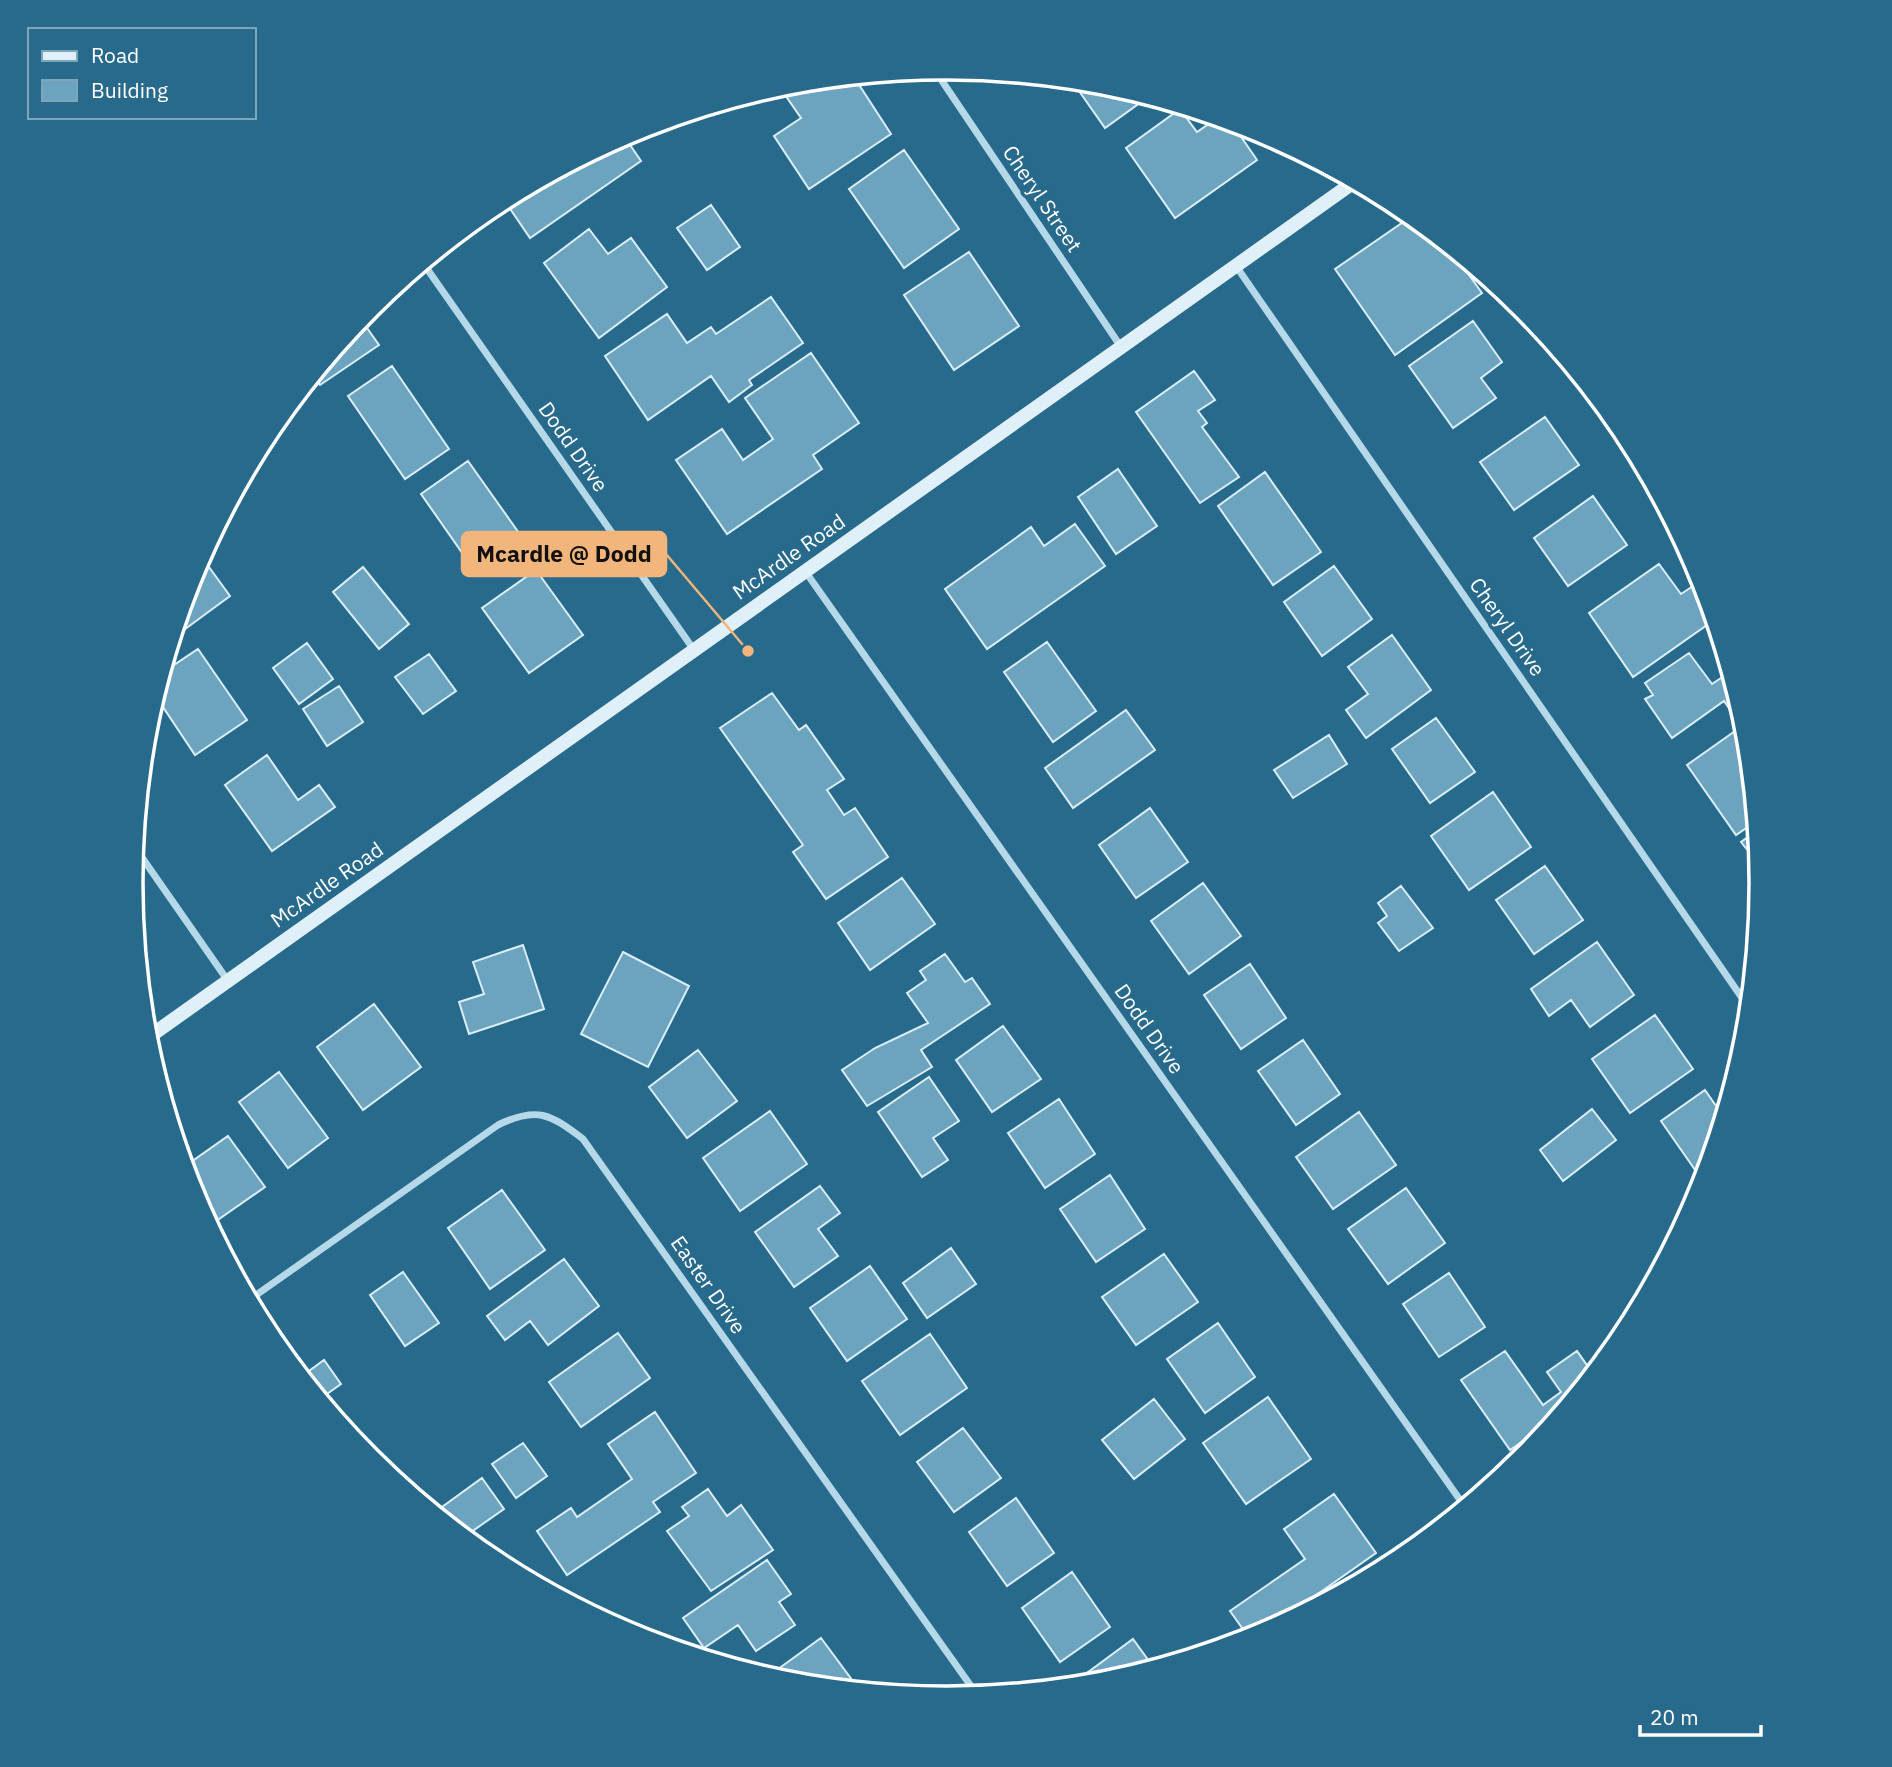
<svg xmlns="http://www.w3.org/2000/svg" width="1892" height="1767" font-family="'IBM Plex Sans',sans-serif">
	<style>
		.building { fill: #6ca3bf; stroke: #daeef8; stroke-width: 2 }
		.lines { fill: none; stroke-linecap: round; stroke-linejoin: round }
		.minor { stroke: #b6d9ea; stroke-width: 7 }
		.secondary { stroke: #e0f0f8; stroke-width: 14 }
		.labels { text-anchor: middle; stroke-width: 7; stroke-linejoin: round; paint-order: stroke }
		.street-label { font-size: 21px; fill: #fff; stroke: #276a8b }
		.rim { fill: none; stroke: #fff; stroke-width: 3.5 }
		.leader { fill: none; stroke: #f2b57b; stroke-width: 2.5 }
		.callout-dot { fill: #f2b57b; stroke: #276a8b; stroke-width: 2.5 }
		.callout { fill: #f2b57b; stroke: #f2b57b; stroke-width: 2.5 }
		.callout-label { font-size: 23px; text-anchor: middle; font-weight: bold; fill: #111 }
	</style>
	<rect width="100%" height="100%" fill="#276a8b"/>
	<path class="building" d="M854 77 891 134 809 189 774 136 801 118 783 92 796 83Z
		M1072 81 1105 84 1148 97 1105 128Z
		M1180 109 1197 132 1217 118 1231 122 1257 160 1175 218 1126 148Z
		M624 136 641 161 530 238 504 200Z
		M904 150 959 229 904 268 849 189Z
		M711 205 740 247 707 270 677 228Z
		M1412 216 1448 246 1482 293 1395 355 1335 269Z
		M589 229 608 254 631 238 667 287 599 338 544 263Z
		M969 252 1019 326 954 370 904 295Z
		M771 297 803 343 749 380 752 385 729 402 711 376 648 420 605 356 667 314 687 343 711 327 716 334Z
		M360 318 379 345 320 385 313 376Z
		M1473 321 1502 362 1481 378 1496 398 1453 428 1409 366Z
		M811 353 859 423 813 455 822 469 727 534 676 460 722 429 743 460 773 439 745 398Z
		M392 366 449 449 405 479 348 396Z
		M1194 371 1215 400 1198 411 1207 423 1202 427 1239 477 1200 503 1136 412Z
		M1545 417 1579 465 1514 510 1480 462Z
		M468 461 519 533 472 567 421 494Z
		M1118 469 1157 526 1116 554 1078 497Z
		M1265 472 1321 552 1273 585 1218 506Z
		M1593 496 1627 545 1568 586 1534 538Z
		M1075 524 1105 566 987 649 945 589 1031 527 1044 546Z
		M201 556 230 596 173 638 193 571Z
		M1659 564 1681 594 1702 580 1714 620 1633 677 1589 613Z
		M1334 566 1372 619 1322 656 1284 602Z
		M363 567 409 624 379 649 333 592Z
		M536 570 583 635 529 673 482 608Z
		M1392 635 1431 690 1366 738 1346 710 1368 694 1348 667Z
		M1047 642 1096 711 1053 742 1004 672Z
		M307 643 333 679 299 704 273 668Z
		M198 649 247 720 195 755 155 695 162 673Z
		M1689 653 1712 684 1730 672 1743 716 1737 720 1724 701 1672 738 1645 699 1653 695 1645 683Z
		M429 654 456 691 423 714 395 677Z
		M339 686 363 722 327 746 303 709Z
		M772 693 799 730 806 725 844 779 827 790 844 815 855 808 888 857 826 899 793 852 803 845 720 728Z
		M1126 710 1155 750 1073 808 1045 768Z
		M1436 718 1475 772 1430 803 1392 749Z
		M1745 724 1755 822 1736 835 1687 765Z
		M1329 735 1347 764 1293 798 1274 770Z
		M267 755 298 800 319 785 335 807 272 851 225 785Z
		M1493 792 1531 847 1469 890 1431 836Z
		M1150 808 1188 862 1136 898 1099 845Z
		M1756 831 1760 866 1741 842Z
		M1545 866 1583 920 1534 954 1496 900Z
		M902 878 935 924 870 970 838 923Z
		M1203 883 1241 936 1189 974 1151 921Z
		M1401 886 1433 928 1399 951 1378 923 1387 916 1378 903Z
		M1597 942 1634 995 1590 1027 1571 1000 1549 1016 1531 989Z
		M523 945 544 1009 469 1034 459 1002 484 994 473 962Z
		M623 952 689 986 648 1067 581 1034Z
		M945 954 965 982 972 978 990 1004 921 1050 932 1067 867 1106 842 1070 875 1048 928 1023 907 993 926 980 920 971Z
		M1250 964 1286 1018 1241 1049 1204 995Z
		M374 1004 421 1067 363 1110 317 1047Z
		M1655 1015 1693 1069 1630 1113 1592 1059Z
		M1003 1026 1041 1079 992 1112 956 1060Z
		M1303 1040 1340 1094 1296 1125 1258 1071Z
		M698 1050 737 1101 687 1138 649 1087Z
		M279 1072 328 1138 288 1168 239 1102Z
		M929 1077 959 1121 933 1138 948 1160 922 1177 878 1112Z
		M1705 1090 1723 1116 1706 1172 1700 1177 1661 1121Z
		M1059 1099 1095 1154 1045 1188 1008 1133Z
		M1592 1109 1616 1140 1563 1181 1540 1150Z
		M770 1111 807 1164 740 1211 703 1158Z
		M1359 1112 1396 1165 1333 1209 1296 1157Z
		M228 1136 265 1187 209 1226 193 1195 184 1167Z
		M1110 1175 1145 1229 1096 1262 1060 1209Z
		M820 1186 840 1213 818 1229 838 1256 794 1287 755 1232Z
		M1406 1188 1445 1243 1388 1284 1348 1229Z
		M502 1190 545 1250 490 1289 448 1228Z
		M951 1248 976 1284 927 1318 903 1283Z
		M1164 1254 1198 1302 1136 1345 1102 1297Z
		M564 1259 599 1306 548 1345 530 1321 505 1340 487 1316Z
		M870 1266 907 1319 847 1361 810 1308Z
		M403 1272 439 1323 405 1346 370 1295Z
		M1449 1273 1485 1327 1439 1357 1403 1304Z
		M1218 1323 1255 1377 1205 1413 1167 1359Z
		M618 1333 650 1378 581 1427 549 1382Z
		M930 1334 967 1388 900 1435 862 1381Z
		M1505 1351 1543 1405 1561 1392 1547 1372 1577 1351 1593 1374 1559 1416 1510 1450 1461 1380Z
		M285 1352 302 1376 324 1360 341 1384 320 1399 283 1354Z
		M1268 1397 1311 1459 1246 1504 1203 1443Z
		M1154 1399 1185 1439 1134 1479 1102 1440Z
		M655 1412 696 1473 653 1502 660 1512 567 1575 537 1531 571 1508 577 1517 632 1479 608 1444Z
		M963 1428 1001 1478 954 1512 917 1462Z
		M523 1443 547 1476 516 1498 492 1464Z
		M482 1478 504 1509 464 1537 442 1507Z
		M708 1489 727 1516 741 1505 773 1550 711 1591 667 1531 689 1516 682 1507Z
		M1334 1494 1376 1553 1258 1636 1250 1639 1230 1611 1305 1559 1284 1529Z
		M1016 1498 1054 1553 1007 1586 969 1532Z
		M767 1560 791 1594 779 1602 795 1625 756 1651 738 1625 704 1648 683 1618Z
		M1072 1572 1110 1627 1060 1662 1022 1608Z
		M821 1638 858 1688 856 1690 787 1683 767 1677Z
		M1133 1639 1154 1668 1105 1683 1079 1686 1076 1681Z"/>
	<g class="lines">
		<path class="minor" d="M934 69 1121 347
			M423 263 694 650
			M1236 266 1749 1008
			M805 571 1465 1507
			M134 846 228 981
			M249 1300 498 1125C537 1106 550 1114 583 1139L978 1696"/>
		<path class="secondary" d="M146 1039 1354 182"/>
	</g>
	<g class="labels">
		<g class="street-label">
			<text transform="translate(1042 199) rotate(56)" y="7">Cheryl Street</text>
			<text transform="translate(573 447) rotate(55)" y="7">Dodd Drive</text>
			<text transform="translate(789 557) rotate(-35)" y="7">McArdle Road</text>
			<text transform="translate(1507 627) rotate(55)" y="7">Cheryl Drive</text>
			<text transform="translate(327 885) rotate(-35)" y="7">McArdle Road</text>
			<text transform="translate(1149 1029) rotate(55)" y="7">Dodd Drive</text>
			<text transform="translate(708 1285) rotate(55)" y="7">Easter Drive</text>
		</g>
	</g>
	<path d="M0 0H1892V1767H0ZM143 883a803 803 0 1 1 1606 0a803 803 0 1 1-1606 0Z" fill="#276a8b" fill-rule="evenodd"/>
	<path class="rim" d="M143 883a803 803 0 1 1 1606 0a803 803 0 1 1-1606 0Z"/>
	<path class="leader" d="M748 651L666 554"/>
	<circle class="callout-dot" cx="748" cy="651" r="7"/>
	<rect class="callout" x="462" y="532" width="204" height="44" rx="7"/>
	<g class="callout-label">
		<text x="564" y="562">Mcardle @ Dodd</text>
	</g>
	<rect x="28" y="28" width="228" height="91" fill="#276a8b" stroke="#7da6b9" stroke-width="2"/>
	<rect x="42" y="51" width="35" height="10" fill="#e0f0f8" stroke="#7da6b9" stroke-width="2"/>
	<text x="91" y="63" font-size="21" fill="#ffffff">Road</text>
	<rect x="42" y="80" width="35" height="21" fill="#6ca3bf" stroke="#7da6b9" stroke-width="2"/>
	<text x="91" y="98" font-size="21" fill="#ffffff">Building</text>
	<path d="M1640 1725v10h121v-10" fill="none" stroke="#ffffff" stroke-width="3.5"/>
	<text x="1650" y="1725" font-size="21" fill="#ffffff" stroke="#276a8b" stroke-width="5" paint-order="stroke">20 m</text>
</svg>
